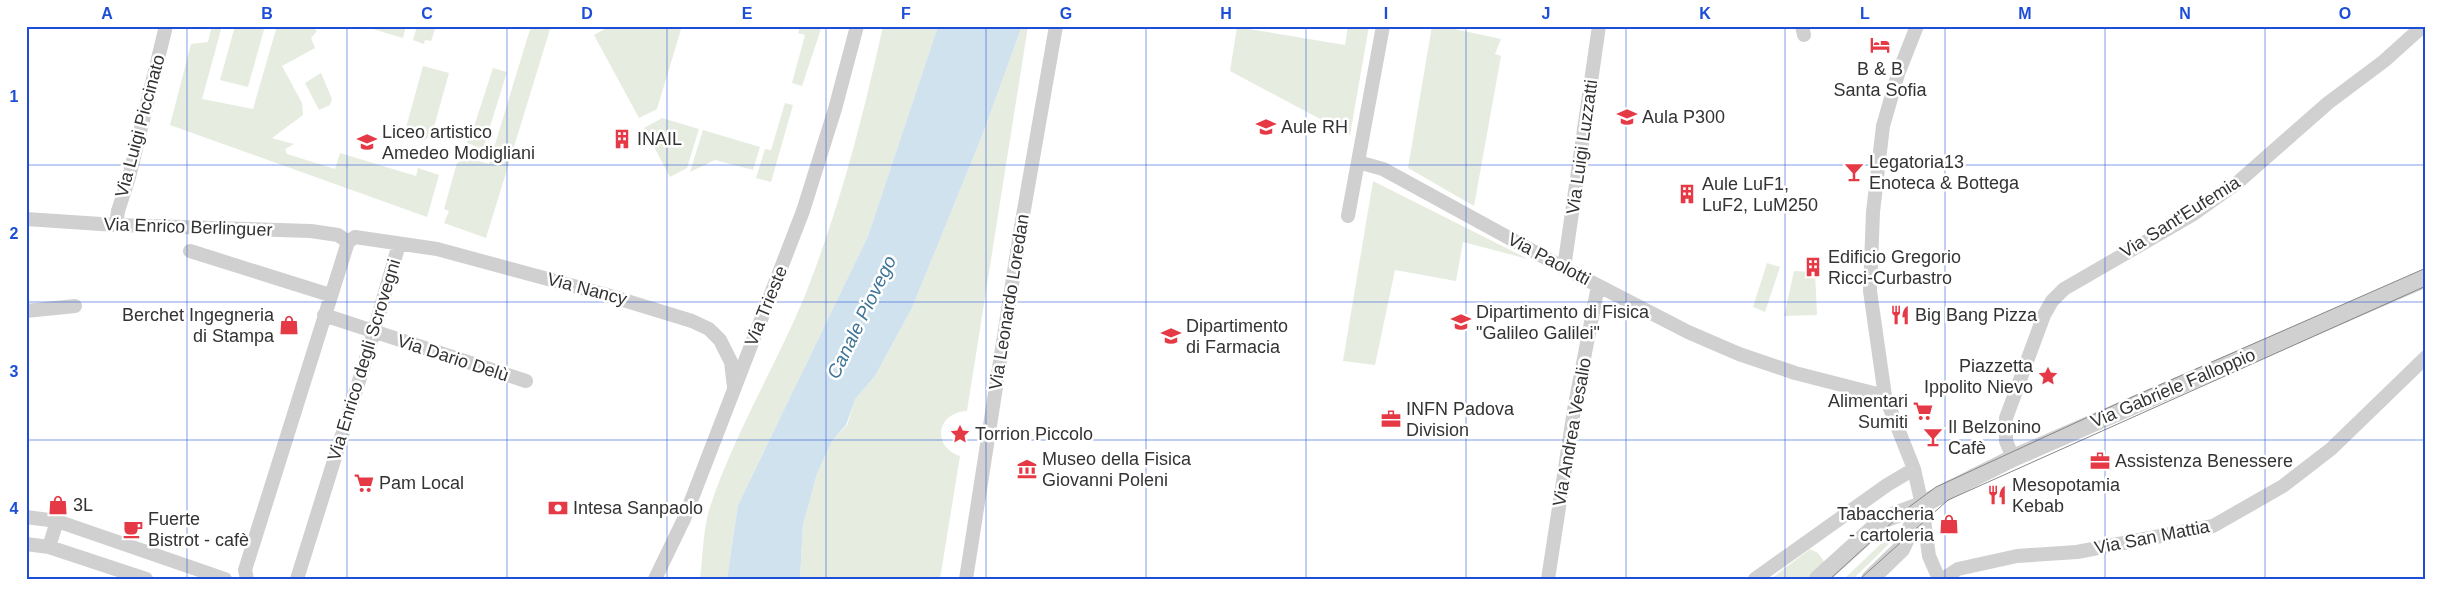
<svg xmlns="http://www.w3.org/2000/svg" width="2452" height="605" font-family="Helvetica,sans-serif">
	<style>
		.green { fill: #e6ecdf }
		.water { fill: #cfe2ee }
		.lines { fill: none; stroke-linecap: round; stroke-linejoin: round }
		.minor { stroke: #d0d0d0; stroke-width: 14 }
		.tertiary { stroke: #d0d0d0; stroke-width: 18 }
		.tram { stroke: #888; stroke-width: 1 }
		.grid { fill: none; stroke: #1d4ed8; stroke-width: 1; stroke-opacity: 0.55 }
		.labels { text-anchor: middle; stroke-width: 5; stroke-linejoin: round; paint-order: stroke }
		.poi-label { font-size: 18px; fill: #333; stroke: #fff; text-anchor: start }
		.street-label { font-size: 18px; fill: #333; stroke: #fff }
		.water-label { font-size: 19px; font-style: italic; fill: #3f7597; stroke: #fff }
		.neatline { fill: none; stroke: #1d4ed8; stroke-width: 2 }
		.grid-label { font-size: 16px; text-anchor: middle; font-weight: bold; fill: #1d4ed8 }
	</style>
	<rect width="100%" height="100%" fill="#fff"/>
	<path class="green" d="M212 26H222L202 99 253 109 277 26H311L317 31 311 38 315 48 282 66 302 103 303 115 272 138 294 144 285 149 287 154 335 169 340 153 416 176 418 168 439 175 427 217 170 125 191 44 208 42Z
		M235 26H265L248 87 220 80Z
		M363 26H406L403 38Z
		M417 26H436L431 41 425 40 424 44 413 40Z
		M531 26H551L486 238 444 223 449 211 444 209 457 163 467 158 489 164Z
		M610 26H682L657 109 639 118 594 35Z
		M800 26H822L802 86 792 83 805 35 798 33Z
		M883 26H938L868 236 738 505 727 579H700C703 555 703 527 711 504 735 433 775 367 804 298 839 210 863 118 883 26Z
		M1022 26H1028L967 411C937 412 931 446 960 456L940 579H800L803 525 817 474 832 441 847 425 856 398 875 376 912 308 982 136Z
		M1348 26H1369L1350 135 1230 71 1237 27 1345 45Z
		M1432 26H1441L1501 39 1495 54 1501 56 1474 206 1408 168Z
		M423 66 449 73 432 134 425 140 404 135Z
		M493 68 507 72 483 149 467 143 469 135 471 136Z
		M321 73 332 99 330 105 319 110 305 83Z
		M785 103 793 105 771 182 756 178 765 149 771 150Z
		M662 118 699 129 687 168 670 177 644 128Z
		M703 130 760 147 753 170 715 160 690 172Z
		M1373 181 1528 259 1463 242 1456 281 1395 270 1375 365 1343 361Z
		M1767 263 1780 267 1765 312 1753 307Z
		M1794 271 1815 272 1817 315 1784 316Z
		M1886 539 1890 540 1889 544 1853 579H1844Z
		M1810 549 1818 553 1830 570 1820 579H1771Z"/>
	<path class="water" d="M938 26H1022L982 136 912 308 875 376 856 398 846 425 832 441 817 474 803 525 800 579H727L738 505 868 236Z"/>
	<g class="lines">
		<path class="minor" d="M1802 26 1804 35
			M1917 26 1898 74 1883 126 1873 212 1870 291 1885 396 1914 469 1922 505 1929 556 1939 579
			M1358 162 1383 169 1564 268 1688 332 1739 354 1795 373 1885 396
			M1348 216 1383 26
			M26 219 116 225 311 231 338 235 348 242
			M116 225 118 211 129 177 166 26
			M190 251 330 295
			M1564 268 1599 26
			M26 311 75 306
			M324 315 526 381
			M2013 458 2006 441V418L2044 315 2052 301 2064 289 2192 215 2237 183 2328 103 2384 61 2423 26
			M26 517 57 521 225 579
			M26 544 49 547 146 579
			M49 547 57 521
			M247 579 245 570 348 242 355 237 437 249 607 295 692 321 709 329 720 340 731 362 734 387
			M297 579 368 352 399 244
			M655 579 684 519 803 211 835 109 857 26
			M966 579 1021 227 1056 26
			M1548 579 1574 410 1598 286
			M1755 579 1887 485 1914 469
			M1943 579 1958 569 2017 556 2077 552 2213 526 2283 486 2331 449 2426 357"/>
		<path class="tertiary" d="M1818 579 1884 519 1922 505 1953 488 2013 458 2426 278
			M1870 579 1901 549 1922 505"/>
		<path class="tram" d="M1830 579 1909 507 1936 487 2123 401 2426 268
			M1860 579 1948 500 2426 286"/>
	</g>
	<path class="grid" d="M187 26V579M347 26V579M507 26V579M667 26V579M826 26V579M986 26V579M1146 26V579M1306 26V579M1466 26V579M1626 26V579M1785 26V579M1945 26V579M2105 26V579M2265 26V579M26 165H2426M26 302H2426M26 440H2426"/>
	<defs>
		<symbol id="hotel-bare" viewBox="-9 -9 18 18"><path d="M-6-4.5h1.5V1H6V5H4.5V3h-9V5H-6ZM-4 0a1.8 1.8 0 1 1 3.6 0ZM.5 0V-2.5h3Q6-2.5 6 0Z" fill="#e63946" stroke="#fff" stroke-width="2.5" paint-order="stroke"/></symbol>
		<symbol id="university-bare" viewBox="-9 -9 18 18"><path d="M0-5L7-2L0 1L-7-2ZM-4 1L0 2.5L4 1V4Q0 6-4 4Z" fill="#e63946" stroke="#fff" stroke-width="2.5" paint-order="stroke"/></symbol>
		<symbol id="building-bare" viewBox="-9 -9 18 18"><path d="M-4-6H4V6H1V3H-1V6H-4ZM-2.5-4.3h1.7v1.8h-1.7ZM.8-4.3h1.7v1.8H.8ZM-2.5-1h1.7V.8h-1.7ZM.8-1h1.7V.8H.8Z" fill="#e63946" stroke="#fff" stroke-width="2.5" paint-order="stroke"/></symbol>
		<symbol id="school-bare" viewBox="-9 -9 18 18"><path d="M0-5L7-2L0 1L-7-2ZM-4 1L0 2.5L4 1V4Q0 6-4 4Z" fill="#e63946" stroke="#fff" stroke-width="2.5" paint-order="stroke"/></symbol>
		<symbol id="bar-bare" viewBox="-9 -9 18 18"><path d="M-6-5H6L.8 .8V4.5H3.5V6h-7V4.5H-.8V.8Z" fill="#e63946" stroke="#fff" stroke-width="2.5" paint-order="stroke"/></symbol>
		<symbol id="restaurant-bare" viewBox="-9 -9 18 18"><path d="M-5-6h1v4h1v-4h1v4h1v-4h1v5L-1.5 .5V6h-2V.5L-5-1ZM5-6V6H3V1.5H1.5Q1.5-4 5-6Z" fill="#e63946" stroke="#fff" stroke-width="2.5" paint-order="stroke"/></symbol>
		<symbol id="shop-bare" viewBox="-9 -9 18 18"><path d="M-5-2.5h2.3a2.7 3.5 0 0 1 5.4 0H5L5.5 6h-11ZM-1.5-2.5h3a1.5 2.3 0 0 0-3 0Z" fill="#e63946" stroke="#fff" stroke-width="2.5" paint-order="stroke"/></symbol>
		<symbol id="sight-bare" viewBox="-9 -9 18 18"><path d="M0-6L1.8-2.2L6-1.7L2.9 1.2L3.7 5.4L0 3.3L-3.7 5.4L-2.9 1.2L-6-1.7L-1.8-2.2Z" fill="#e63946" stroke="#fff" stroke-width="2.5" paint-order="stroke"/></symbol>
		<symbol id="supermarket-bare" viewBox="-9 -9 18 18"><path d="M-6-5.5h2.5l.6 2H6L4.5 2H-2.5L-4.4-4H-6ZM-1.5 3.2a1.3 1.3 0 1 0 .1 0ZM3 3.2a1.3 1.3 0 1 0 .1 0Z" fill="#e63946" stroke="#fff" stroke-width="2.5" paint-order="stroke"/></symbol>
		<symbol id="office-bare" viewBox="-9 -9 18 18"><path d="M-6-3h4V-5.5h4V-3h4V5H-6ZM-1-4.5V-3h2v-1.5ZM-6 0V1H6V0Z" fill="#e63946" stroke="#fff" stroke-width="2.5" paint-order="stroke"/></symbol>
		<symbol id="museum-bare" viewBox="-9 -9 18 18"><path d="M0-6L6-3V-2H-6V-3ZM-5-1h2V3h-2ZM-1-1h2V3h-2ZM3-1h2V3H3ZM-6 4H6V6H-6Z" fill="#e63946" stroke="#fff" stroke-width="2.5" paint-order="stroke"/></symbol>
		<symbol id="bank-bare" viewBox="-9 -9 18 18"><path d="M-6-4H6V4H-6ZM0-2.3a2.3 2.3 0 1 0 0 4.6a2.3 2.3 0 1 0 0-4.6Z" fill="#e63946" stroke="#fff" stroke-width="2.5" paint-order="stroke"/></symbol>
		<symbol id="cafe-bare" viewBox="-9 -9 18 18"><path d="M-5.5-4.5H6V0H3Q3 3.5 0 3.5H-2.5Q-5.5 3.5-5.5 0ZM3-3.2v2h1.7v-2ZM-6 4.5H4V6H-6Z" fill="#e63946" stroke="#fff" stroke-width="2.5" paint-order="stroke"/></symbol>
	</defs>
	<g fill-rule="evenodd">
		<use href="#hotel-bare" x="1866" y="31" width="28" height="28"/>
		<use href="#university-bare" x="1613" y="103" width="28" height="28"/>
		<use href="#university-bare" x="1252" y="113" width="28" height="28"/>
		<use href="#building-bare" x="608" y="125" width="28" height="28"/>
		<use href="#school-bare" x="353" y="128" width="28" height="28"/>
		<use href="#bar-bare" x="1840" y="158" width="28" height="28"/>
		<use href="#building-bare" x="1673" y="180" width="28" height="28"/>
		<use href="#building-bare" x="1799" y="253" width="28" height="28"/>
		<use href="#restaurant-bare" x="1886" y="301" width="28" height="28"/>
		<use href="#university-bare" x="1447" y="308" width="28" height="28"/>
		<use href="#shop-bare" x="275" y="311" width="28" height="28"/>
		<use href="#university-bare" x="1157" y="322" width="28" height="28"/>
		<use href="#sight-bare" x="2034" y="362" width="28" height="28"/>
		<use href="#supermarket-bare" x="1909" y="397" width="28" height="28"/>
		<use href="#office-bare" x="1377" y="405" width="28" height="28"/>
		<use href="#sight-bare" x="946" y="420" width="28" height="28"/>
		<use href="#bar-bare" x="1919" y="423" width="28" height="28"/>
		<use href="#office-bare" x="2086" y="447" width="28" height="28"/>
		<use href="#museum-bare" x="1013" y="455" width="28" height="28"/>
		<use href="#supermarket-bare" x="350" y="469" width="28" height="28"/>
		<use href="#restaurant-bare" x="1983" y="481" width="28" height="28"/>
		<use href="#shop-bare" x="44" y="491" width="28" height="28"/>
		<use href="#bank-bare" x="544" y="494" width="28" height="28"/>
		<use href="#shop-bare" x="1935" y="510" width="28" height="28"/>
		<use href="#cafe-bare" x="119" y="515" width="28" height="28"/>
	</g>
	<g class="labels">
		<g class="poi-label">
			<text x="1880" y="75" text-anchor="middle">B &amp; B<tspan x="1880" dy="21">Santa Sofia</tspan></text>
			<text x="1642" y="123">Aula P300</text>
			<text x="1281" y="133">Aule RH</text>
			<text x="382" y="138">Liceo artistico<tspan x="382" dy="21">Amedeo Modigliani</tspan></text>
			<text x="637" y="145">INAIL</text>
			<text x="1869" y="168">Legatoria13<tspan x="1869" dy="21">Enoteca &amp; Bottega</tspan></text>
			<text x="1702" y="190">Aule LuF1,<tspan x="1702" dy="21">LuF2, LuM250</tspan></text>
			<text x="1828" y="263">Edificio Gregorio<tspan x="1828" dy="21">Ricci-Curbastro</tspan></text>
			<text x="1476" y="318">Dipartimento di Fisica<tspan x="1476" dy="21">"Galileo Galilei"</tspan></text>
			<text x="274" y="321" text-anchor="end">Berchet Ingegneria<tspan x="274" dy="21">di Stampa</tspan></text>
			<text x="1915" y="321">Big Bang Pizza</text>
			<text x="1186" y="332">Dipartimento<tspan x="1186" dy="21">di Farmacia</tspan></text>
			<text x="2033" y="372" text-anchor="end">Piazzetta<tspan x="2033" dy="21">Ippolito Nievo</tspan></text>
			<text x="1908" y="407" text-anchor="end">Alimentari<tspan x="1908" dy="21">Sumiti</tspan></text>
			<text x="1406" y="415">INFN Padova<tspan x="1406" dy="21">Division</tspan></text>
			<text x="1948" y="433">Il Belzonino<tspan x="1948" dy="21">Cafè</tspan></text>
			<text x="975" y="440">Torrion Piccolo</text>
			<text x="1042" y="465">Museo della Fisica<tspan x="1042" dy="21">Giovanni Poleni</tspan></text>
			<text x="2115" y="467">Assistenza Benessere</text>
			<text x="379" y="489">Pam Local</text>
			<text x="2012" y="491">Mesopotamia<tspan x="2012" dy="21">Kebab</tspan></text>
			<text x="73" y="511">3L</text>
			<text x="573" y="514">Intesa Sanpaolo</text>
			<text x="1934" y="520" text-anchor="end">Tabaccheria<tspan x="1934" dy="21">- cartoleria</tspan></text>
			<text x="148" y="525">Fuerte<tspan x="148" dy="21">Bistrot - cafè</tspan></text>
		</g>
		<g class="street-label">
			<text transform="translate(140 126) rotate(-75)" y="6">Via Luigi Piccinato</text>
			<text transform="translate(1582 147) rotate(-82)" y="6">Via Luigi Luzzatti</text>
			<text transform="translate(2180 217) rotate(-32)" y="6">Via Sant'Eufemia</text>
			<text transform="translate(188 227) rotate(2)" y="6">Via Enrico Berlinguer</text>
			<text transform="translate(1549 259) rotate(28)" y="6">Via Paolotti</text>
			<text transform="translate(587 289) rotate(15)" y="6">Via Nancy</text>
			<text transform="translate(1009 302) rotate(-81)" y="6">Via Leonardo Loredan</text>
			<text transform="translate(766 306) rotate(-68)" y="6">Via Trieste</text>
			<text transform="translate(453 358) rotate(18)" y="6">Via Dario Delù</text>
			<text transform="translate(364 360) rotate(-73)" y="6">Via Enrico degli Scrovegni</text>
			<text transform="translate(2173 388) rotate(-23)" y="6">Via Gabriele Falloppio</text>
			<text transform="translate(1572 432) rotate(-80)" y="6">Via Andrea Vesalio</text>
			<text transform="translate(2152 537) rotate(-11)" y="6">Via San Mattia</text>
		</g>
		<g class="water-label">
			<text transform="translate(861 317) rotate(-64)" y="7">Canale Piovego</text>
		</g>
	</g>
	<rect width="2452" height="605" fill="none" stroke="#ffffff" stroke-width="55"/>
	<rect x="28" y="28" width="2396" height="550" class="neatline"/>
	<g class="grid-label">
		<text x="107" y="19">A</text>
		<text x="267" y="19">B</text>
		<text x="427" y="19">C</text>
		<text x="587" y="19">D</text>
		<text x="747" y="19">E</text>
		<text x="906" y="19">F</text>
		<text x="1066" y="19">G</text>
		<text x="1226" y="19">H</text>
		<text x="1386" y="19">I</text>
		<text x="1546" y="19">J</text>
		<text x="1705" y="19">K</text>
		<text x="1865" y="19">L</text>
		<text x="2025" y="19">M</text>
		<text x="2185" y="19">N</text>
		<text x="2345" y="19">O</text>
		<text x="14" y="102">1</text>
		<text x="14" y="239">2</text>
		<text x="14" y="377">3</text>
		<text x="14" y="514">4</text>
	</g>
</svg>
